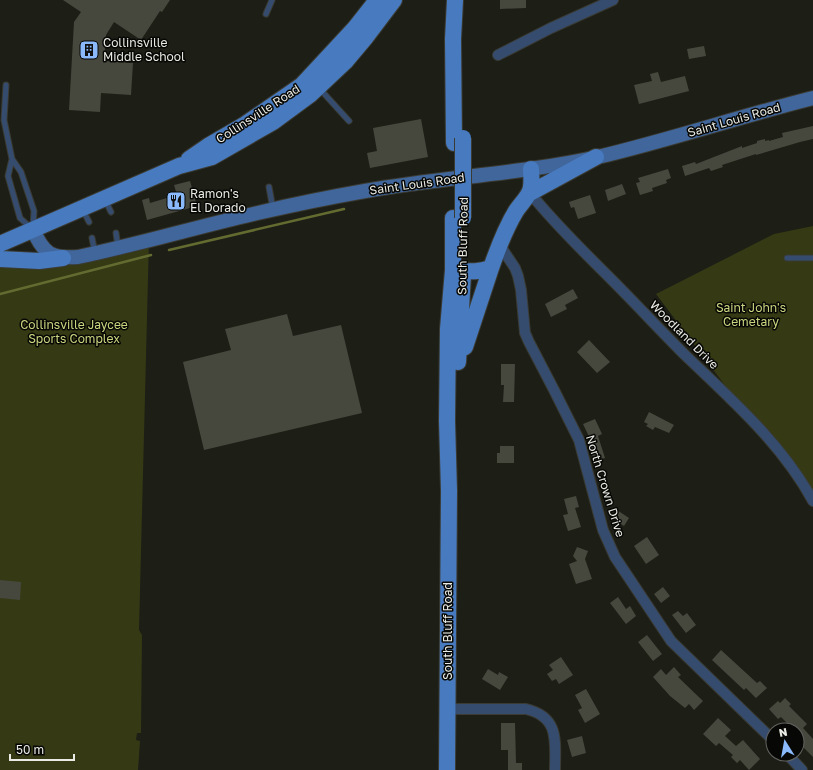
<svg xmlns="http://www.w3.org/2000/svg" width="813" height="770" font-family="'Golos Text',sans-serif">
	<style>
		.green { fill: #353a14 }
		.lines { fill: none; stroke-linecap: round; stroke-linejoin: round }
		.stream { stroke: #646b30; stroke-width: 2.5 }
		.building { fill: #46483e }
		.lane-casing { stroke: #3a3b33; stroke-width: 7 }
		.street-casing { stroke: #3a3b33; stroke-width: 12 }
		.secondary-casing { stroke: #3a3b33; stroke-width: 16 }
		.primary-casing { stroke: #3a3b33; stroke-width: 18 }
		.lane { stroke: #354c6e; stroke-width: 5 }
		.street { stroke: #354c6e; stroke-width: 10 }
		.secondary { stroke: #40669c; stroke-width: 14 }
		.primary { stroke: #487abf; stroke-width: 16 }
		.primary-bridge-casing { stroke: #3a3b33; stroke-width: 18; stroke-linecap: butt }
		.primary-bridge { stroke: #487abf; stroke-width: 16 }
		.labels { text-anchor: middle; stroke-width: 3; stroke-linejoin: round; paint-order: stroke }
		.poi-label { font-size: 12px; fill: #eaebe5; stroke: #070805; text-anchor: start }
		.street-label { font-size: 12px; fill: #eaebe5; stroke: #070805 }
		.park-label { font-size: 12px; fill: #cbd67f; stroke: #070805 }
	</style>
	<rect width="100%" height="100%" fill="#1d1e16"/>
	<path class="green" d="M813 226V502L656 294 774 234Z
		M149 239 139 630 142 635 141 733H137L136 740 140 741 138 770H0V259L39 261Z"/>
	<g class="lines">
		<path class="stream" d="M169 250 344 209
			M0 294 151 255"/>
	</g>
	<path class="building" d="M63 0H170L162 12 160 11 141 40 114 22 106 35 104 61 133 63 131 95 101 93 100 112 69 110 74 22 81 12Z
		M500 0H526V8L500 9Z
		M704 46 706 56 689 59 687 49Z
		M658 72 661 82 685 76 689 91 639 104 634 85 652 81 650 74Z
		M421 119 428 157 370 168 367 153 377 151 373 128Z
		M813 126V139L800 142 756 155V154L722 165 723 167 711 171 709 168 685 176 682 166 695 162 696 164 742 146V148L757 143V141L765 139V141L769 140V141L783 137 782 133Z
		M668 169 671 178 666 180 667 183 652 188 653 191 640 195 636 183 640 182 638 178Z
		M190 181 197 206 147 220 142 200 149 198 150 203 177 195 174 185Z
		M622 184 626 194 608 201 605 190Z
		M590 195 596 213 578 219 574 207 571 208 569 202Z
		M573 289 578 298 565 305 567 309 551 317 545 304Z
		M287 314 293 336 341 325 362 413 204 450 183 362 231 350 225 329Z
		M589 340 610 362 597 373 577 352Z
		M501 364H515L514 402H503L504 385H501Z
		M649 412 674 425 669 433 655 427 653 430 646 426 648 424 644 422Z
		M595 419 602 434 598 436 605 458 594 461 589 444 592 443 583 424Z
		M500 446H514V463H497V453H500Z
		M576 496 579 507 575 508 581 527 568 531 563 515 568 514 564 499Z
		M617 510 629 518 624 526 612 518Z
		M647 537 659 555 646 564 634 546Z
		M577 547 588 551 585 559 592 579 576 584 569 564 577 561 573 556Z
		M0 580 21 582 20 600 0 598Z
		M663 587 670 596 661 603 654 594Z
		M618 597 626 609 630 606 636 616 626 624 610 603Z
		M678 611 683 616 687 613 696 625 686 633 672 615Z
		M647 635 662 654 653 661 638 642Z
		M721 650 757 683 760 681 767 688 756 698 746 688 744 690 712 660Z
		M561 657 573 675 559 684 556 679 552 681 547 674 553 670 549 665Z
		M674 667 681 675 678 677 703 701 694 710 689 704 685 708 670 696 653 677 661 669 666 675Z
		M488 669 498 675 499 672 508 677 500 690 482 679Z
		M586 689 600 714 585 723 578 710 582 708 575 695Z
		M785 698 791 704 789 706 807 724 803 728 813 739V757L797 741V730H794L781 717 778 719 769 709 778 701 780 703Z
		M718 718 731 730 725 736 736 746 743 740 760 759 749 770 740 760 737 763 731 757 733 755 719 743 716 746 703 734Z
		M501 723H515L516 763H522V770H508V750H501Z
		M582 736 586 753 572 757 567 740Z"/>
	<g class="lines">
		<defs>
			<path id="lane" d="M266 14 272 0
				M6 85 4 120 12 159 21 172 34 211 33 227
				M319 88 349 121
				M12 159 8 176 20 218 30 227
				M269 187 273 209
				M105 200 111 212
				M83 210 89 222
				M116 233 118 247
				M92 238 95 253
				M787 258H813"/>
			<path id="street" d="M498 55 551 28 613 0
				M530 193C555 224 583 251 611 279 636 304 660 330 685 355 732 400 782 444 813 501
				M499 244 515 268 518 276 521 290 525 333 529 342 554 390 579 440 603 530 615 557 671 641 773 740
				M448 709H526C560 717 555 742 555 770
				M787 754 802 770"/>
			<path id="secondary" d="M33 230C44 254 51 259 78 257 140 244 200 226 262 212 296 204 331 197 365 191 442 177 521 174 598 157 670 140 741 116 813 98"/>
			<path id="primary" d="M454 143 453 39 455 0
				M189 159 208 146 244 125 302 85 355 28 377 0
				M530 193 596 157
				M0 244 179 166 212 157 273 122 311 94 345 62 366 37 394 0
				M0 259 39 261 63 258
				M453 270C469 271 475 273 491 268 498 248 505 229 516 211 520 205 526 199 529 193 533 186 531 176 531 169
				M465 347 491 268
				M458 362 463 274
				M447 770 449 491 447 421 448 329 453 270V218"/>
		</defs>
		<use href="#lane" class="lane-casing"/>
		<use href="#street" class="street-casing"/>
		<use href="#secondary" class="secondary-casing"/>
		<use href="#primary" class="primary-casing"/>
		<use href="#lane" class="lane"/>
		<use href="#street" class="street"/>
		<use href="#secondary" class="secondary"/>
		<use href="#primary" class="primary"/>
		<defs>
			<path id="primary-bridge" d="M463 138V218"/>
		</defs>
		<use href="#primary-bridge" class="primary-bridge-casing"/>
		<use href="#primary-bridge" class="primary-bridge"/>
	</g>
	<defs>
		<symbol id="building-square" viewBox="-11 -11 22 22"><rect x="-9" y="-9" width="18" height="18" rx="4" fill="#8abafc" stroke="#070805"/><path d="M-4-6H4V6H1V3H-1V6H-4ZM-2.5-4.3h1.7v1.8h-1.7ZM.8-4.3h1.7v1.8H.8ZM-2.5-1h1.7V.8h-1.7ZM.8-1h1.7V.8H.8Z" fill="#111"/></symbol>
		<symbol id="restaurant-square" viewBox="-11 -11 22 22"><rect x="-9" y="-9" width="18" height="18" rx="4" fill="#8abafc" stroke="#070805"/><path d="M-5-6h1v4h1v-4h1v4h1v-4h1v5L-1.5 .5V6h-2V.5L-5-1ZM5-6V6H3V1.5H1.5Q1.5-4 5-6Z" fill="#111"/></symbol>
	</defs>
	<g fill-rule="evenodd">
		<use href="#building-square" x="78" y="39" width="22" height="22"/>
		<use href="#restaurant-square" x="165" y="190" width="22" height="22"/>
	</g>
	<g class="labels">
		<g class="poi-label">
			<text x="103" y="47">Collinsville<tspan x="103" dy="14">Middle School</tspan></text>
			<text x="190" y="198">Ramon's<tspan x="190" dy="14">El Dorado</tspan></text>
		</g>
		<g class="street-label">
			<text transform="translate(258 114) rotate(-33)" y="4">Collinsville Road</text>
			<text transform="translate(734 120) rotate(-16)" y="4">Saint Louis Road</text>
			<text transform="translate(417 184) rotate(-8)" y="4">Saint Louis Road</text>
			<text transform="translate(463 246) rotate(-89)" y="4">South Bluff Road</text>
			<text transform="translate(684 335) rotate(45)" y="4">Woodland Drive</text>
			<text transform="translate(605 486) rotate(73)" y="4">North Crown Drive</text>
			<text transform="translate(448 631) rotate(-90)" y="4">South Bluff Road</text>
		</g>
		<g class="park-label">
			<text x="751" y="312">Saint John's<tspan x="751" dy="14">Cemetary</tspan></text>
			<text x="74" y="329">Collinsville Jaycee<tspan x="74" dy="14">Sports Complex</tspan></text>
		</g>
	</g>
	<g transform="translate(785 742) rotate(349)"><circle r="19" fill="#070805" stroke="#62635f"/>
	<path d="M0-3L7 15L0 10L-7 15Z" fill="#8abafc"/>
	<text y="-6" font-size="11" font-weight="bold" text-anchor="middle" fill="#eaebe5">N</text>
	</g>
	<path d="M10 754v6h64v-6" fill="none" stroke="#eaebe5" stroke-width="2"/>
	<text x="16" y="754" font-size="12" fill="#eaebe5" stroke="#070805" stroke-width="3" paint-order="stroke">50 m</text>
</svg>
